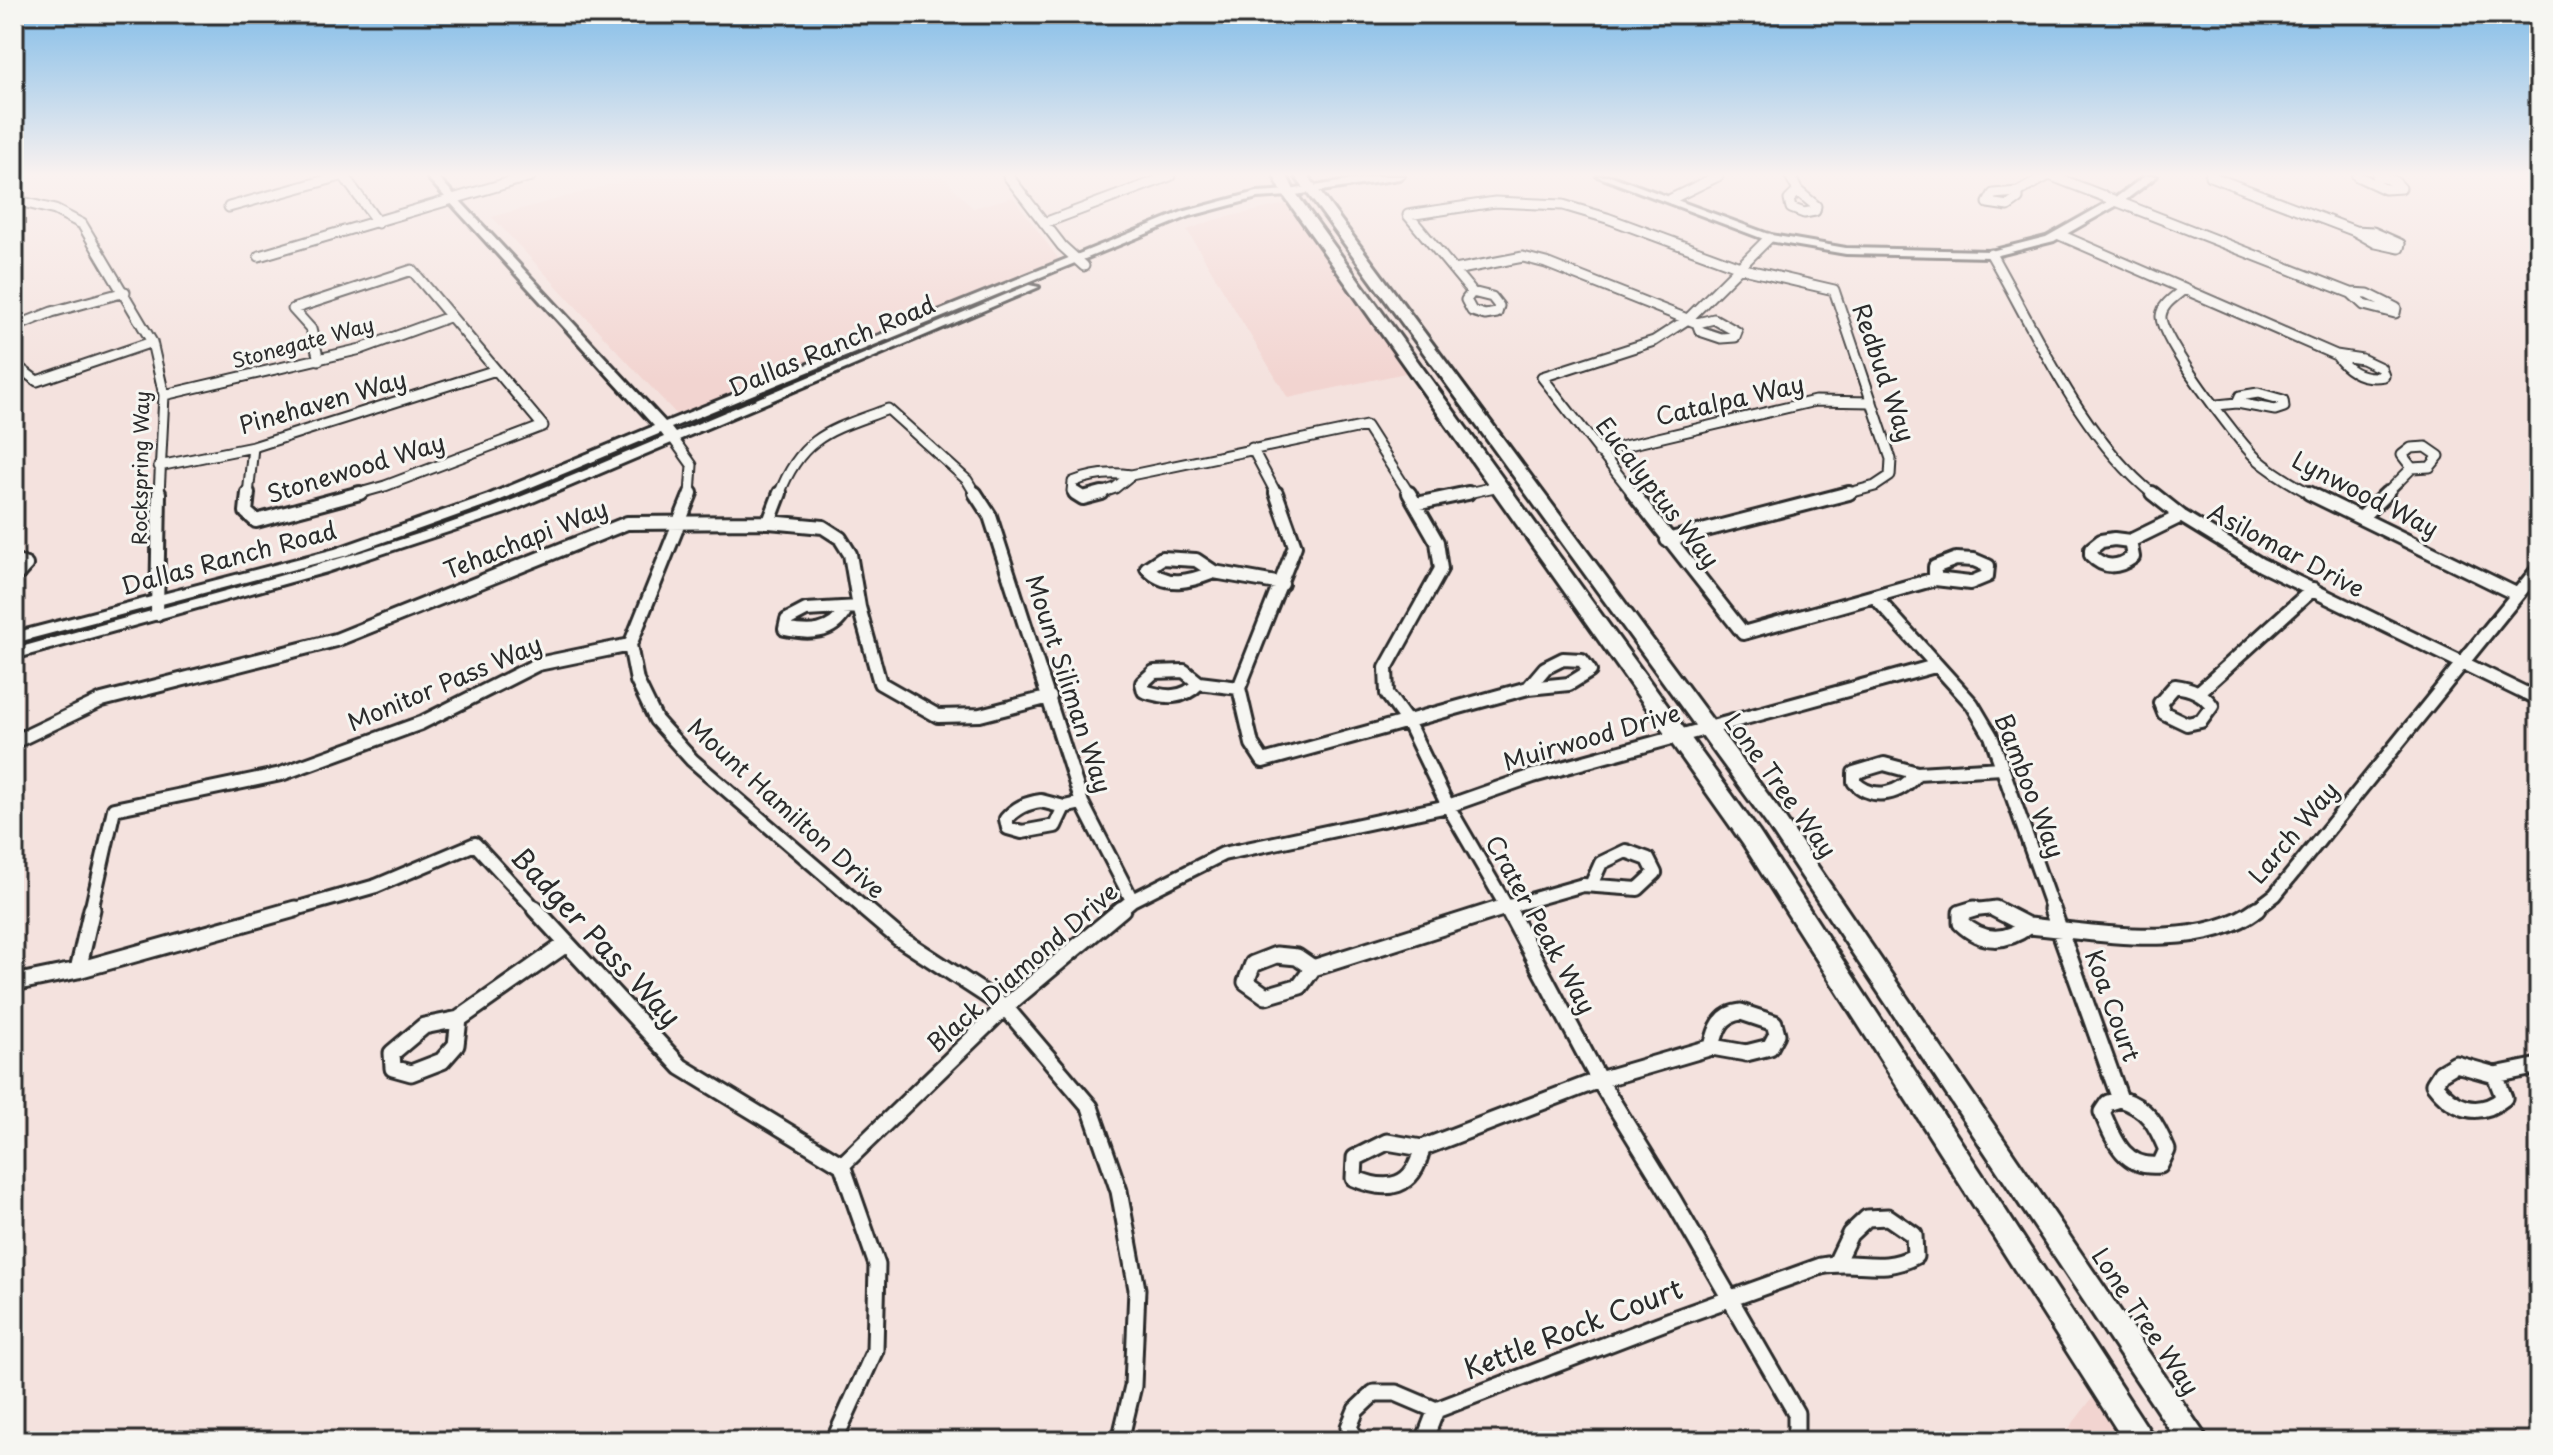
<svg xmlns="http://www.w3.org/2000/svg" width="2553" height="1455" font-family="'Playpen Sans',sans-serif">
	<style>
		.built { fill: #f2d4d0 }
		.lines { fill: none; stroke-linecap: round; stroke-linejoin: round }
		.minor-far2-casing { stroke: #2b2b2b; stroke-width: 13 }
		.minor-far1-casing { stroke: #2b2b2b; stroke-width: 18 }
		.minor-casing { stroke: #2b2b2b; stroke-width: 21 }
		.tertiary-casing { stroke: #2b2b2b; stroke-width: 6 }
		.primary-casing { stroke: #2b2b2b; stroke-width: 6 }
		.minor-far2 { stroke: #f6f6f2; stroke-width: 9 }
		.minor-far1 { stroke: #f6f6f2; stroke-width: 12 }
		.minor { stroke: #f6f6f2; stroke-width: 15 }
		.tertiary { fill: #f6f6f2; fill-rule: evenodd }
		.primary { fill: #f6f6f2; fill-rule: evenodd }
		.labels { text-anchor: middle; stroke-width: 6; stroke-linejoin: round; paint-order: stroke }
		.far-street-label { font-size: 20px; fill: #2b2b2b; stroke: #f6f6f2 }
		.street-label { font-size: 24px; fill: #2b2b2b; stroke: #f6f6f2 }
		.near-street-label { font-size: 28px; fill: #2b2b2b; stroke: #f6f6f2 }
	</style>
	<rect width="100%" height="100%" fill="#f4e2de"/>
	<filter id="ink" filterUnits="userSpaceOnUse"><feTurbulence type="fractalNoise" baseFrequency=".0125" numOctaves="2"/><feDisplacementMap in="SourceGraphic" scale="16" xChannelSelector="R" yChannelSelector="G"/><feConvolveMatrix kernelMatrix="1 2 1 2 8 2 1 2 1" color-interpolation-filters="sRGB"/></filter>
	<g filter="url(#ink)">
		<path class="built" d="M642 176H942L973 208 1013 197 1063 265 680 418 492 217Z
			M1290 203 1410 372 1288 398 1187 230 1214 220Z
			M2094 1396 2123 1441H2059Z"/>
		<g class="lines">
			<defs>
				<path id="minor-far2" d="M344 176 378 223
					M1008 176 1062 246 1084 266
					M1790 176 1798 191
					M2052 176 2351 293
					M2210 176 2355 231
					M2357 176 2385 189 2401 188 2394 181 2377 176
					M1798 191 1816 206 1815 211 1804 213 1791 208 1789 200Z
					M2018 192V199L2008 206 1988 203 1993 194Z
					M2018 192 2047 176
					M1671 199 1718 176
					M14 200 55 210 82 224 152 342 164 395 159 495
					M229 207 341 176
					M1044 223 1170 176
					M2355 231 2373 232 2400 244 2399 248 2376 243Z
					M2060 235 2336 355
					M1991 254C2038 336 2080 435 2154 495
					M259 256 531 176
					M1455 270 1523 257 1546 263 1697 323
					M2184 289C2175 297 2162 304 2161 316 2159 337 2238 441 2256 458 2272 472 2294 485 2313 495
					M1472 292 1492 297 1499 306 1497 313 1485 315 1472 311 1466 300Z
					M1472 292 1408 215 1495 202 1563 205 1607 218 1748 270 1834 290 1891 459 1890 476 1875 486 1842 495
					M2351 293 2368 294 2396 308 2395 313 2364 305Z
					M1714 319 1737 332 1735 337 1721 338 1700 331 1697 323Z
					M14 327 52 312 125 292
					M2336 355 2362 359 2381 368 2384 376C2363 380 2348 372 2336 355Z
					M319 360 311 329 293 309 412 270 543 426 385 486 353 495
					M14 364 37 381 152 342
					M2258 393 2283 400 2284 407 2275 410 2237 403 2240 396Z
					M164 395 361 349 449 317
					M2217 405 2237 403
					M672 437 692 465 690 495
					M2426 447 2439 456 2430 467 2412 468 2402 455 2411 448Z
					M1252 448 1277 495
					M1599 452 1815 401 1872 402
					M159 466 253 447 496 370
					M1131 475 1366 426 1410 495
					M248 495 253 447
					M779 495C802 434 833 430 888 409L967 480 976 495
					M1078 495 1072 491 1073 482C1092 474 1110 472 1131 475
					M1095 495 1115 488 1131 475
					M1459 495 1499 486
					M1634 495 1542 377 1654 341 1688 319 1769 238
					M2385 495 2412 468"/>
				<path id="minor-far1" d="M248 493 246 512 256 521 360 493
					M691 493 630 645 637 681 656 720 692 760 867 911
					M975 493 990 516 1082 803 1132 900
					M1075 493 1083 498 1102 493
					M1276 493 1295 546 1239 688 1252 744 1263 761 1528 688
					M1409 493 1437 542 1441 569 1386 668 1387 694 1408 723 1448 806 1509 911
					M1633 493 1743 633 1935 579
					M2152 493 2181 516 2261 565 2539 700
					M2309 493 2516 594
					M1416 504 1468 493
					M2361 518 2387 493
					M769 522 780 493
					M2114 539 2130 541 2133 557C2118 568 2104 569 2091 555V549L2101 541Z
					M1667 540 1849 493
					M2130 541 2181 516
					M1162 558 1196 560 1214 572C1191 581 1166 589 1147 568Z
					M1956 559 1974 560 1988 566 1987 576 1970 583 1935 579V567Z
					M14 561 26 565 14 578
					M1214 572 1282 584
					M1876 598 1972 704 1991 736 2053 911
					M845 611C832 634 809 634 785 629L787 620 806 610 859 607
					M157 614 159 493
					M1563 659 1582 660 1590 671 1569 684 1528 688 1545 668Z
					M1184 671 1199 683C1183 700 1165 698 1144 691L1142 683 1154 672Z
					M1199 683 1239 688
					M2175 686C2191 688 2203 693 2212 706L2201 721 2187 724 2164 713 2160 703Z
					M2199 692 2313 589
					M14 742 102 700 336 640 627 523 769 522 823 527 840 538 850 554 859 607 880 683 938 716 980 715 1050 697
					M1884 764 1917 773C1901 794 1874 802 1854 782V773Z
					M1917 773 2002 768
					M1041 801 1064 807 1055 826 1022 832 1008 828 1006 819C1016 808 1026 803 1041 801Z
					M1064 807 1082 803
					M91 911 114 809 281 774 421 723 538 664 630 645
					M288 911 376 886 475 844 537 911
					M1119 911 1132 900 1223 854 1448 806 1533 776 1935 666
					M1492 911 1583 885 1638 889 1655 873 1648 859 1626 851 1601 863 1592 883
					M1966 911 1993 908 1998 911
					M2254 911 2275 895 2539 568"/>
				<path id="minor" d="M535 909 681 1067 842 1165 877 1265 875 1350 834 1441
					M865 909 899 938 1005 1007 1090 1107 1119 1191 1137 1289 1133 1386 1120 1441
					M1508 909 1599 1080 1673 1200 1796 1413V1441
					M1974 909 1961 913V923C1982 943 2005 943 2028 926
					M1995 909 2028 926
					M2052 909 2120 1099
					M2028 926C2096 932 2198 953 2257 909
					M1276 955 1297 957 1313 968 1300 986 1266 996 1246 982 1253 964Z
					M1313 968 1499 909
					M78 970 92 909
					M14 983 78 970 295 909
					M1741 1012 1774 1023 1777 1034 1770 1047 1746 1053 1712 1047C1716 1029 1721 1014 1741 1012Z
					M459 1019 456 1045 442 1061 411 1073 393 1068 392 1053 424 1026Z
					M459 1019 566 944
					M2456 1064 2495 1075 2504 1098C2478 1119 2453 1109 2434 1084L2441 1073Z
					M2495 1075 2539 1066
					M2120 1099C2148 1108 2156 1124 2167 1150L2160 1165C2124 1169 2114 1140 2102 1112L2108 1103Z
					M1387 1142 1422 1148C1414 1188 1388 1193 1354 1178L1355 1158Z
					M1422 1148 1599 1080 1712 1047
					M842 1165 1005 1007 1122 909
					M1357 1441 1349 1427 1356 1410 1374 1393H1396L1436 1410 1676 1318 1821 1266C1856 1258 1880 1275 1915 1256L1914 1235 1888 1217 1867 1218 1850 1234 1837 1261
					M1424 1441 1436 1410"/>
				<path id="tertiary" d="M426 176H437L665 422 1182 212 1257 192 1289 190 1378 176H1404L1399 179 1289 196 1257 198 1190 216 671 428 675 433 1029 285 1039 287 509 512 327 572 14 659V649C156 608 300 574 439 527 516 501 590 468 664 437L661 433 498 501 344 556 14 643V633L335 549 488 495 654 426Z
					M1597 176H1612L1771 235 1846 248 1991 251 2046 237 2115 198 2145 176H2157L2123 202 2054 241 1991 257 1846 254 1769 241Z"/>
				<path id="primary" d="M1274 176H1287L1295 192 1759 832 2156 1441H2124L1743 844 1284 196Z
					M1295 176H1308L1780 811 2209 1441H2177L1766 823Z"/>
			</defs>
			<use href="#minor-far2" class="minor-far2-casing"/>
			<use href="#minor-far1" class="minor-far1-casing"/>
			<use href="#minor" class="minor-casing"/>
			<use href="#tertiary" class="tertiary-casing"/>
			<use href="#primary" class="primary-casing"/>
			<use href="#minor-far2" class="minor-far2"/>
			<use href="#minor-far1" class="minor-far1"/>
			<use href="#minor" class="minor"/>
			<use href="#tertiary" class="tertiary"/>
			<use href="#primary" class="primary"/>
		</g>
	</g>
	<linearGradient id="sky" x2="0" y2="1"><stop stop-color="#81bce8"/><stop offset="0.46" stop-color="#faf2f0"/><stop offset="1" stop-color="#faf2f0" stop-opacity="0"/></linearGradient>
	<rect width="2553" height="380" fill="url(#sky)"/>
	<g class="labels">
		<g class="far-street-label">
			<text transform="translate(303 343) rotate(-15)" y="7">Stonegate Way</text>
			<text transform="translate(141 468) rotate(-89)" y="7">Rockspring Way</text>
		</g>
		<g class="street-label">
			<text transform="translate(832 347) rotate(-23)" y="8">Dallas Ranch Road</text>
			<text transform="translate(1883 373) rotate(71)" y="8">Redbud Way</text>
			<text transform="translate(1730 401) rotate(-13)" y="8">Catalpa Way</text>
			<text transform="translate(323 403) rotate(-16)" y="8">Pinehaven Way</text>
			<text transform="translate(356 469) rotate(-17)" y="8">Stonewood Way</text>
			<text transform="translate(1657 493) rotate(52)" y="8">Eucalyptus Way</text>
			<text transform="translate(2365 495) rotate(27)" y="8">Lynwood Way</text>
			<text transform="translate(526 540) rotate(-22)" y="8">Tehachapi Way</text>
			<text transform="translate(2286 551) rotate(28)" y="8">Asilomar Drive</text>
			<text transform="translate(229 559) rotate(-15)" y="8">Dallas Ranch Road</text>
			<text transform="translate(445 684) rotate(-23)" y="8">Monitor Pass Way</text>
			<text transform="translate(1068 684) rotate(72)" y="8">Mount Siliman Way</text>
			<text transform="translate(1592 738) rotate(-16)" y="8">Muirwood Drive</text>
			<text transform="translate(1780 786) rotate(54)" y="8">Lone Tree Way</text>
			<text transform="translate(2029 786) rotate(69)" y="8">Bamboo Way</text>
			<text transform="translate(786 809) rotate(42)" y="8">Mount Hamilton Drive</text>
			<text transform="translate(2294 833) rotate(-50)" y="8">Larch Way</text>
			<text transform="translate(1540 925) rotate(61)" y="8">Crater Peak Way</text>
			<text transform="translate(1023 968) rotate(-41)" y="8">Black Diamond Drive</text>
			<text transform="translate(2112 1006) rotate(70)" y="8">Koa Court</text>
			<text transform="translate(2145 1322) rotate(56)" y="8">Lone Tree Way</text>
		</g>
		<g class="near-street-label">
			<text transform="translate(596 937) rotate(47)" y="10">Badger Pass Way</text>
			<text transform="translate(1573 1329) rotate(-21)" y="10">Kettle Rock Court</text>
		</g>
	</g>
	<rect width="2553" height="1455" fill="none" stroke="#f6f6f2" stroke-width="48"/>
	<rect x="24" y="24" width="2505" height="1407" fill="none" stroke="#2b2b2b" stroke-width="3" filter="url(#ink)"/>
</svg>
